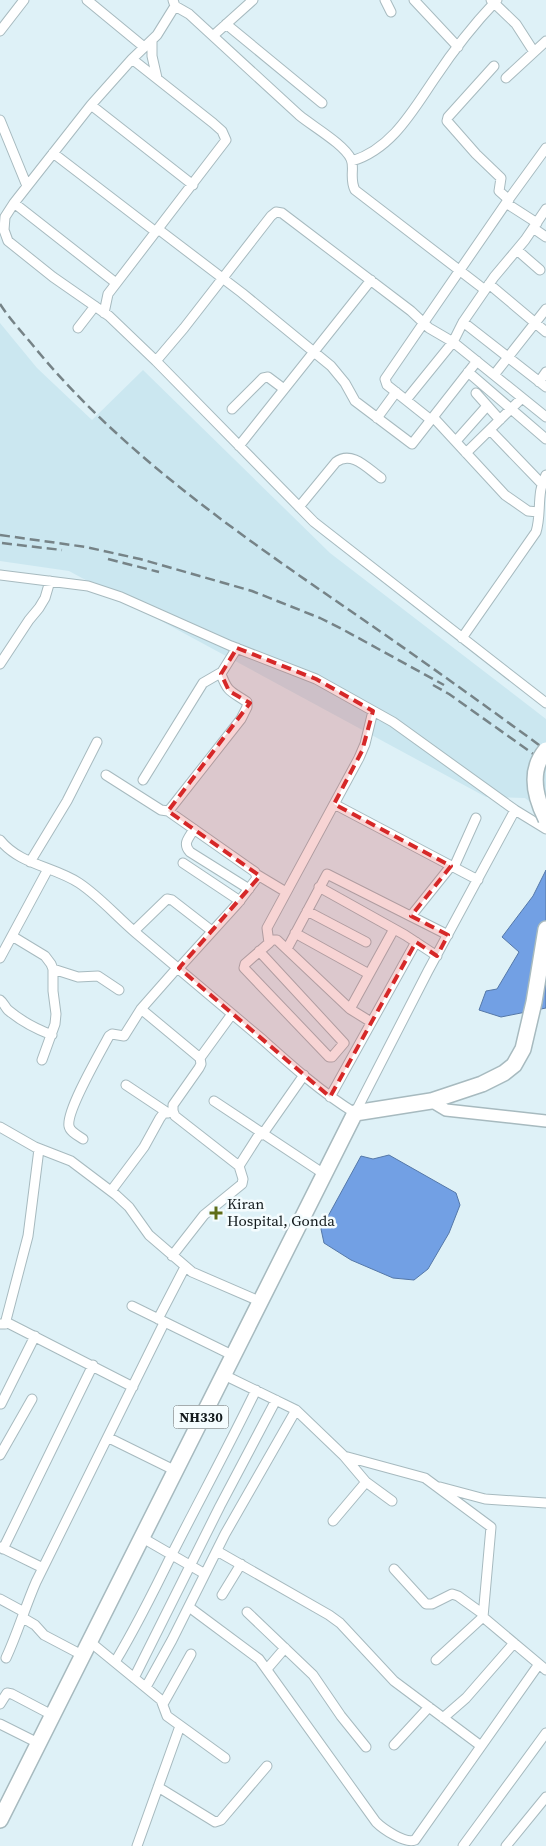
<svg xmlns="http://www.w3.org/2000/svg" width="546" height="1846" font-family="'Source Serif 4',serif">
	<style>
		.built { fill: #cbe7f0 }
		.water { fill: #72a0e4; stroke: #5578a8 }
		.lines { fill: none; stroke-linecap: round; stroke-linejoin: round }
		.minor-casing { stroke: #a7babf; stroke-width: 11 }
		.tertiary-casing { stroke: #a7babf; stroke-width: 14 }
		.trunk-casing { stroke: #a7babf; stroke-width: 18 }
		.minor { stroke: #fff; stroke-width: 9 }
		.tertiary { stroke: #fff; stroke-width: 11 }
		.trunk { stroke: #fff; stroke-width: 15 }
		.rail { stroke: #768387; stroke-width: 2.5; stroke-dasharray: 10 5; stroke-linecap: butt }
		.trunk-bridge-casing { stroke: #a7babf; stroke-width: 18; stroke-linecap: butt }
		.trunk-bridge { stroke: #fff; stroke-width: 15 }
		.marked { fill: #d62828; fill-opacity: 0.2; stroke: #d62828; stroke-width: 4; stroke-dasharray: 10 6; stroke-linejoin: round }
		.poi-dot { fill: #5f6d18; stroke: #f4fcfe; stroke-width: 2 }
		.labels { text-anchor: middle; stroke-width: 5; stroke-linejoin: round; paint-order: stroke }
		.shield { fill: #f4fcfe; stroke: #565d5f; stroke-width: 1 }
		.shield-label { font-size: 14px; font-weight: bold; fill: #12191b }
		.poi-label { font-size: 15px; fill: #12191b; stroke: #f4fcfe; text-anchor: start }
	</style>
	<rect width="100%" height="100%" fill="#def1f7"/>
	<path class="built" d="M0 323 37 368 92 420 143 370 330 553 546 719V814L525 798 486 797 69 571 0 561Z"/>
	<path class="water" d="M546 870V1008L501 1017 479 1010 486 991 497 989 519 952 502 937 533 896Z
		M389 1155 456 1193 460 1205 449 1233 428 1269 414 1280 393 1278 351 1260 324 1243 321 1229 361 1156 373 1159Z"/>
	<g class="lines">
		<defs>
			<path id="minor" d="M87 0 144 47
				M173 0 175 6 157 35 132 59 91 105 14 203 5 217 4 230 8 241 53 277 109 316 156 361 314 522 546 703
				M385 0 391 12
				M414 0 458 47
				M491 0 516 24 534 52
				M175 6 189 14 299 115C312 126 344 144 351 159 355 168 349 178 355 190L485 290
				M226 24 322 103
				M0 31 24 0
				M214 35 253 0
				M152 40V56L157 78
				M494 66 448 117 447 121 476 154 501 178 499 191 509 200
				M506 78 546 41
				M91 105 193 185
				M0 120 27 186
				M53 153 156 232
				M352 161C392 149 413 110 435 78 453 51 474 24 497 0
				M14 203 116 283
				M506 203 546 148
				M533 228 546 237
				M158 229 242 293 331 366 345 383 355 401 412 444 477 361
				M517 250 540 270
				M489 284 546 332
				M104 313 108 294 226 140 222 131 213 123 132 59
				M463 322 546 387
				M78 328 95 306
				M156 361 184 328 271 216 276 212 282 213 411 311 429 328 453 342 546 417
				M468 372 546 439
				M494 375 546 309
				M539 382 546 372
				M476 393 500 420
				M406 400 453 342 463 322 494 277 525 240 546 209
				M232 409 263 378 268 377 284 389
				M433 417 505 495 528 511 538 512
				M377 418 396 392
				M431 420 387 385 385 379 506 203 537 223
				M490 430 542 484
				M456 441 487 406
				M239 446 371 280
				M466 453 522 398
				M299 507 336 462C352 450 368 469 381 478
				M0 575 88 586 121 597 231 646 316 679 393 722 515 810 546 829
				M462 638 536 532C542 513 536 493 546 475
				M0 664 29 620 39 608 45 598 50 581
				M106 775 161 810 168 811 171 808 241 719 247 707V702C231 691 228 693 221 674
				M143 780 203 683 222 672 237 648
				M334 804 478 880
				M168 811 255 872 257 878 238 903 179 968
				M194 829C189 838 182 843 190 852L249 889
				M0 840C20 865 53 866 79 883 100 897 116 916 136 933 178 968 220 1004 263 1040 292 1066 321 1092 355 1113L428 971 515 810
				M30 862 67 801 97 742
				M183 863 240 901
				M454 867 476 818
				M256 874 286 892
				M319 887 405 935 437 956
				M307 911 366 942
				M411 916 451 866
				M134 931 167 899 172 900 212 931
				M295 933 369 974
				M12 936 45 956 51 964 53 969V991L56 1014 55 1024 42 1060
				M269 943 267 928 359 758 365 744 373 711
				M287 949 327 874 448 935
				M259 951 344 1043 332 1057H329L244 968 245 964 269 943 272 940H277L350 1009 371 1022
				M0 958 48 869
				M53 969 78 977 98 976 119 990
				M0 1000C4 1003 5 1007 8 1010 21 1021 36 1029 52 1035
				M141 1009 200 1058 201 1064 199 1068 173 1105V1111L175 1116 239 1166
				M350 1009 394 929
				M200 1058 232 1014
				M126 1085 168 1113
				M330 1097 416 942
				M214 1101 324 1174
				M0 1127 35 1147 71 1161 116 1195 129 1207 149 1235 192 1272 259 1301
				M262 1135 304 1075
				M83 1139C79 1136 70 1132 69 1126 66 1111 100 1053 109 1036L112 1034 124 1036 141 1009 178 967
				M111 1191 144 1147 160 1118 163 1114 173 1111
				M172 1256 204 1215 242 1184 243 1179 239 1166 260 1133
				M132 1306 232 1355
				M158 1319 185 1267
				M6 1322 133 1387
				M0 1324H5L28 1236 39 1149
				M222 1374 296 1410 344 1456 425 1478 491 1527 483 1617 546 1670
				M1 1404 35 1336
				M109 1438 174 1470
				M0 1455 32 1399
				M344 1456 366 1482 392 1501
				M440 1487 485 1499 546 1503
				M333 1521 366 1482
				M141 1537 205 1574
				M0 1547 43 1568
				M3 1549 93 1365
				M217 1551 329 1615 340 1623 394 1681 481 1746
				M394 1569 426 1604H432L452 1594 458 1596 483 1614
				M222 1595 241 1564
				M0 1599 24 1612
				M189 1607 259 1659 376 1822C383 1829 405 1844 415 1840L539 1664
				M247 1612 313 1675 341 1716 366 1747
				M23 1618 35 1625 44 1635 82 1655
				M89 1641 161 1700 167 1716 225 1758
				M6 1658C18 1632 25 1607 36 1582L164 1323
				M436 1660 483 1617
				M115 1662C136 1627 154 1591 172 1554 200 1499 229 1446 256 1390
				M267 1669 285 1648
				M134 1678 220 1506 276 1400
				M146 1687 172 1640 225 1534 296 1410
				M0 1704 7 1693 12 1694 52 1715
				M163 1704 191 1654
				M443 1718 466 1698 514 1643
				M0 1724 38 1743
				M394 1745 429 1707
				M158 1787 215 1822 221 1820 267 1766
				M137 1846 180 1726
				M463 1846 546 1733
				M506 1846 546 1797"/>
			<path id="tertiary" d="M431 1101 446 1110 546 1121"/>
			<path id="trunk" d="M0 1820 355 1113 431 1101 482 1084 504 1073 514 1065 523 1049 534 1002 546 929"/>
		</defs>
		<use href="#minor" class="minor-casing"/>
		<use href="#tertiary" class="tertiary-casing"/>
		<use href="#trunk" class="trunk-casing"/>
		<use href="#minor" class="minor"/>
		<use href="#tertiary" class="tertiary"/>
		<use href="#trunk" class="trunk"/>
		<path class="rail" d="M0 304C9 318 20 330 31 343 120 453 239 534 355 614 419 658 483 704 546 750
			M0 535 86 547 140 559 252 591 320 618 342 629 444 685
			M2 543 62 550
			M108 559 159 572
			M433 685 449 694 546 763"/>
		<defs>
			<path id="trunk-bridge" d="M546 750C528 771 535 797 546 819"/>
		</defs>
		<use href="#trunk-bridge" class="trunk-bridge-casing"/>
		<use href="#trunk-bridge" class="trunk-bridge"/>
	</g>
	<path class="marked" d="M237 648 316 679 373 711 362 751 334 804 451 866 411 916 448 935 437 956 416 942 330 1097 179 968 260 876 168 811 250 703 229 691 221 674Z"/>
	<path class="poi-dot" d="M213.5 1205.5h5v5h5v5h-5v5h-5v-5h-5v-5h5z"/>
	<g class="labels">
		<rect class="shield" x="173.5" y="1405.5" width="55" height="23" rx="4"/>
		<g class="shield-label">
			<text x="201" y="1422">NH330</text>
		</g>
		<g class="poi-label">
			<text x="227" y="1209">Kiran<tspan x="227" dy="17">Hospital, Gonda</tspan></text>
		</g>
	</g>
</svg>
